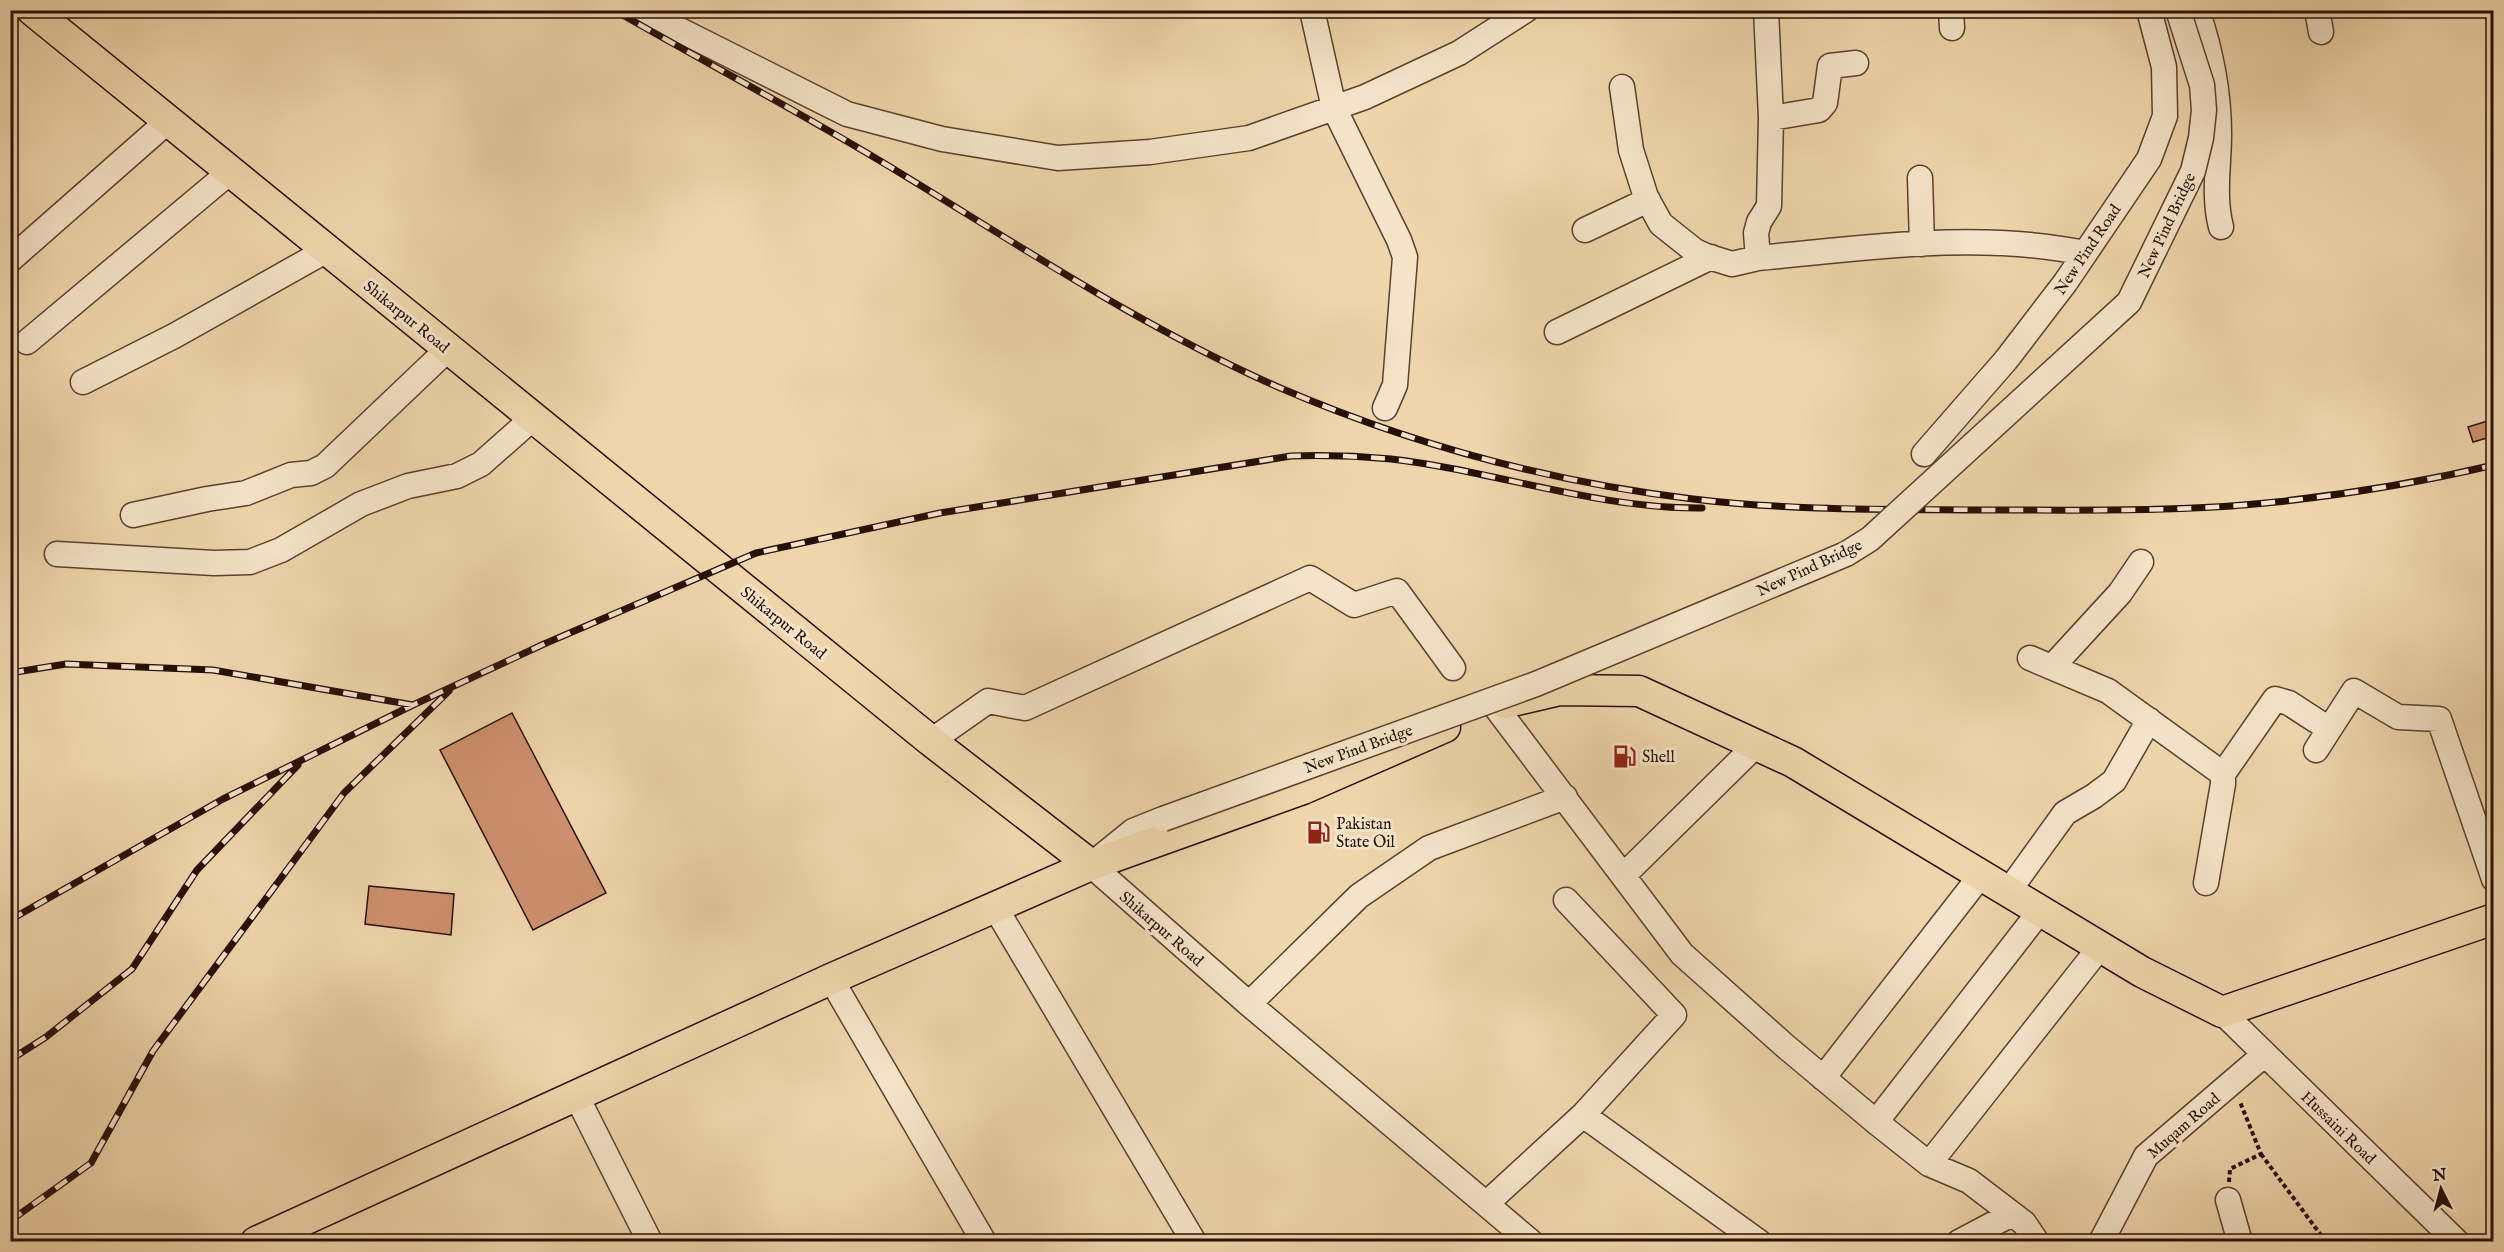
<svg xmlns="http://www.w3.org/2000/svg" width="2504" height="1252" font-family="'IM FELL English',serif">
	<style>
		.building { fill: #cf906e; stroke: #280f04; stroke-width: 1.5 }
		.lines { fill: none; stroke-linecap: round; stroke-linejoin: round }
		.minor-casing { stroke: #5a402e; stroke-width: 27 }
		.major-casing { stroke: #280f04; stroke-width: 33 }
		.path { stroke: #280f04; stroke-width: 4; stroke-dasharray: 4.5 3; stroke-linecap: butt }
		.minor { stroke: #f5e4c9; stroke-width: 24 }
		.major { stroke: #efd5ac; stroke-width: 30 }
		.rail-casing { stroke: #280f04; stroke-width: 7 }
		.rail { stroke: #f5e4c9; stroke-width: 4.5; stroke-dasharray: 14; stroke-linecap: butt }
		.minor-bridge-casing { stroke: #5a402e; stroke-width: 27; stroke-linecap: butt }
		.minor-bridge { stroke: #f5e4c9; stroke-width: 24 }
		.labels { text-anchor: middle; stroke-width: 6; stroke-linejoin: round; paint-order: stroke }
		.street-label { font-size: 16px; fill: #280f04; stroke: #f5e4c9 }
		.poi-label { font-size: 16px; fill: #280f04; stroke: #f5e4c9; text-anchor: start }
	</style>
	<rect width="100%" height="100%" fill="#efd5ac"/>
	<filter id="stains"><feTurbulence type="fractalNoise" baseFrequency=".00333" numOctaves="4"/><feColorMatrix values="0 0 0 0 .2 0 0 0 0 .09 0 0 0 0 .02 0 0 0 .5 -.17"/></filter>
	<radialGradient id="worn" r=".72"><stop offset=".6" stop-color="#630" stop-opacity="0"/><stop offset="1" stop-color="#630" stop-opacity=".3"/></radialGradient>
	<path class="building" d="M2494 419V436L2473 442 2468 427Z
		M512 713 606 893 533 930 440 750Z
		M369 886 454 894 451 935 365 924Z"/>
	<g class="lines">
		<defs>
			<path id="minor" d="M640 10 847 114 942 139 1058 158 1150 152 1249 138 1365 97 1459 53 1526 10
				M1312 10 1334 108 1399 240 1405 257 1395 385 1385 408
				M1951 10 1952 28
				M2197 10C2211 51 2219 91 2219 134 2219 166 2213 196 2221 227
				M2317 10 2321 32
				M1622 87 1631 150 1646 197 1661 224 1695 251 1706 256 1732 264 1758 258C1866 248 1977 231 2085 253
				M1771 118 1819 110 1825 103 1830 66 1856 63
				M1920 178 1922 244
				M1585 230 1648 200
				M1758 258 1756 233 1759 222 1769 206 1771 118 1766 10
				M10 260 168 121
				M1557 332 1711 257
				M27 342 230 172
				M83 382 174 336 327 250
				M1924 454 2006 360 2065 283 2149 159 2165 116 2164 67 2149 10
				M133 515 207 499 246 493 291 475 311 473 325 466 448 349
				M57 554 214 563 250 562 281 550 361 504 408 486 457 476 481 464 533 418
				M2030 658 2108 691 2223 774V784L2206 883
				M2052 667 2120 593 2141 562
				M1495 706 1682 954 1784 1045 1876 1122 1929 1164 1969 1181 2024 1223 2037 1242
				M931 741 988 701 1025 708 1310 578 1354 605 1397 591 1453 668
				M2316 750 2354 691 2398 717 2439 719 2494 879
				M2223 774 2275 699 2289 703 2329 729
				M1163 819 1133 831 1091 865 1249 1004 1531 1242
				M1624 875 1756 745
				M2008 892 2065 813 2094 796 2114 781 2149 720
				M1566 900 1674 1015 1583 1115
				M995 907 1194 1242
				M831 979 984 1242
				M1249 1004 1359 896 1429 848 1565 797
				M2222 1012 2457 1242
				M1823 1078 1981 875
				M576 1095 650 1242
				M1876 1122 2040 911
				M1929 1164 2100 947
				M2228 1200 2240 1242
				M1486 1204 1583 1115 1759 1242
				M1959 1242 2012 1214
				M2101 1242 2146 1156 2265 1054"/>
			<path id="major" d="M32 10 931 741 1091 865
				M1504 703 1560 690 1639 691 1793 762 2142 972 2222 1012 2494 919
				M256 1242 831 979 1091 865 1303 789 1445 727"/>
		</defs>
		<use href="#minor" class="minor-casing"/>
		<use href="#major" class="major-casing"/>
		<path class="path" d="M2261 1154 2326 1242
			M2229 1182 2230 1169 2261 1154 2240 1102"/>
		<use href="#minor" class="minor"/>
		<use href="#major" class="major"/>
		<defs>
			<path id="rail" d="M614 10C701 60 790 107 877 159 1010 239 1135 324 1278 387 1410 444 1550 482 1693 499 1791 511 1896 509 1995 510 2088 510 2183 512 2276 502 2349 494 2422 482 2494 465
				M10 673 66 664 213 670 413 705
				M10 920 223 799 413 705 544 644 756 553 940 513 1291 456C1324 455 1358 456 1391 459 1495 471 1596 509 1702 508
				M10 1060 46 1037 132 969 197 870 298 765
				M10 1221 91 1163 153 1051 344 793 449 691"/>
		</defs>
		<use href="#rail" class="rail-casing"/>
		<use href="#rail" class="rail"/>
		<defs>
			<path id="minor-bridge" d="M1163 819 1536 684 1846 554 1870 539 2129 302 2193 171 2201 138 2204 110 2202 85 2178 10"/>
		</defs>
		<use href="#minor-bridge" class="minor-bridge-casing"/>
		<use href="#minor-bridge" class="minor-bridge"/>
	</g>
	<defs>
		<symbol id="fuel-bare" viewBox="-9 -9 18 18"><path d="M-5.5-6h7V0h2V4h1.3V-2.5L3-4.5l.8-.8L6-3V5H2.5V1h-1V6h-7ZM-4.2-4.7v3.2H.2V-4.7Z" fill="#8f2418" stroke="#f5e4c9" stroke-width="2.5" paint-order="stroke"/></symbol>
	</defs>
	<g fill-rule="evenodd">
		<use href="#fuel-bare" x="1608" y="740" width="33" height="33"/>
		<use href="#fuel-bare" x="1302" y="816" width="33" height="33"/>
	</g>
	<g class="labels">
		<g class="street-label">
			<text transform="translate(2166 225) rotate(-65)" y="6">New Pind Bridge</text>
			<text transform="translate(2087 249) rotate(-56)" y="6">New Pind Road</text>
			<text transform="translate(407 316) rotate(39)" y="6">Shikarpur Road</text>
			<text transform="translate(1809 567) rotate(-25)" y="6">New Pind Bridge</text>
			<text transform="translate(784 622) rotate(39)" y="6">Shikarpur Road</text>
			<text transform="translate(1358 748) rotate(-20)" y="6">New Pind Bridge</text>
			<text transform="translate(1162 928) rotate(41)" y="6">Shikarpur Road</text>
			<text transform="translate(2183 1125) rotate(-41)" y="6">Muqam Road</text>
			<text transform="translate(2339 1127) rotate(44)" y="6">Hussaini Road</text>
		</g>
		<g class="poi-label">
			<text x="1642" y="762">Shell</text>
			<text x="1336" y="829">Pakistan<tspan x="1336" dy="18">State Oil</tspan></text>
		</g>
	</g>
	<rect width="2504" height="1252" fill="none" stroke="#efd5ac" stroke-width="36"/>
	<rect x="12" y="12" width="2480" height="1228" fill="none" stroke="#280f04" stroke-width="3"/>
	<rect x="18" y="18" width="2468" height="1216" fill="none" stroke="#280f04" stroke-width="1.5"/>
	<g transform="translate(2441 1189) rotate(354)" stroke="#f5e4c9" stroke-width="4.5" paint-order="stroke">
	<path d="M0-4.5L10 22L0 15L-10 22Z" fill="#280f04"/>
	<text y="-9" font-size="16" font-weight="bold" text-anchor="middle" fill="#280f04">N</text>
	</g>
	<rect width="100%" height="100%" filter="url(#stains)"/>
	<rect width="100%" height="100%" fill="url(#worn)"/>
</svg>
